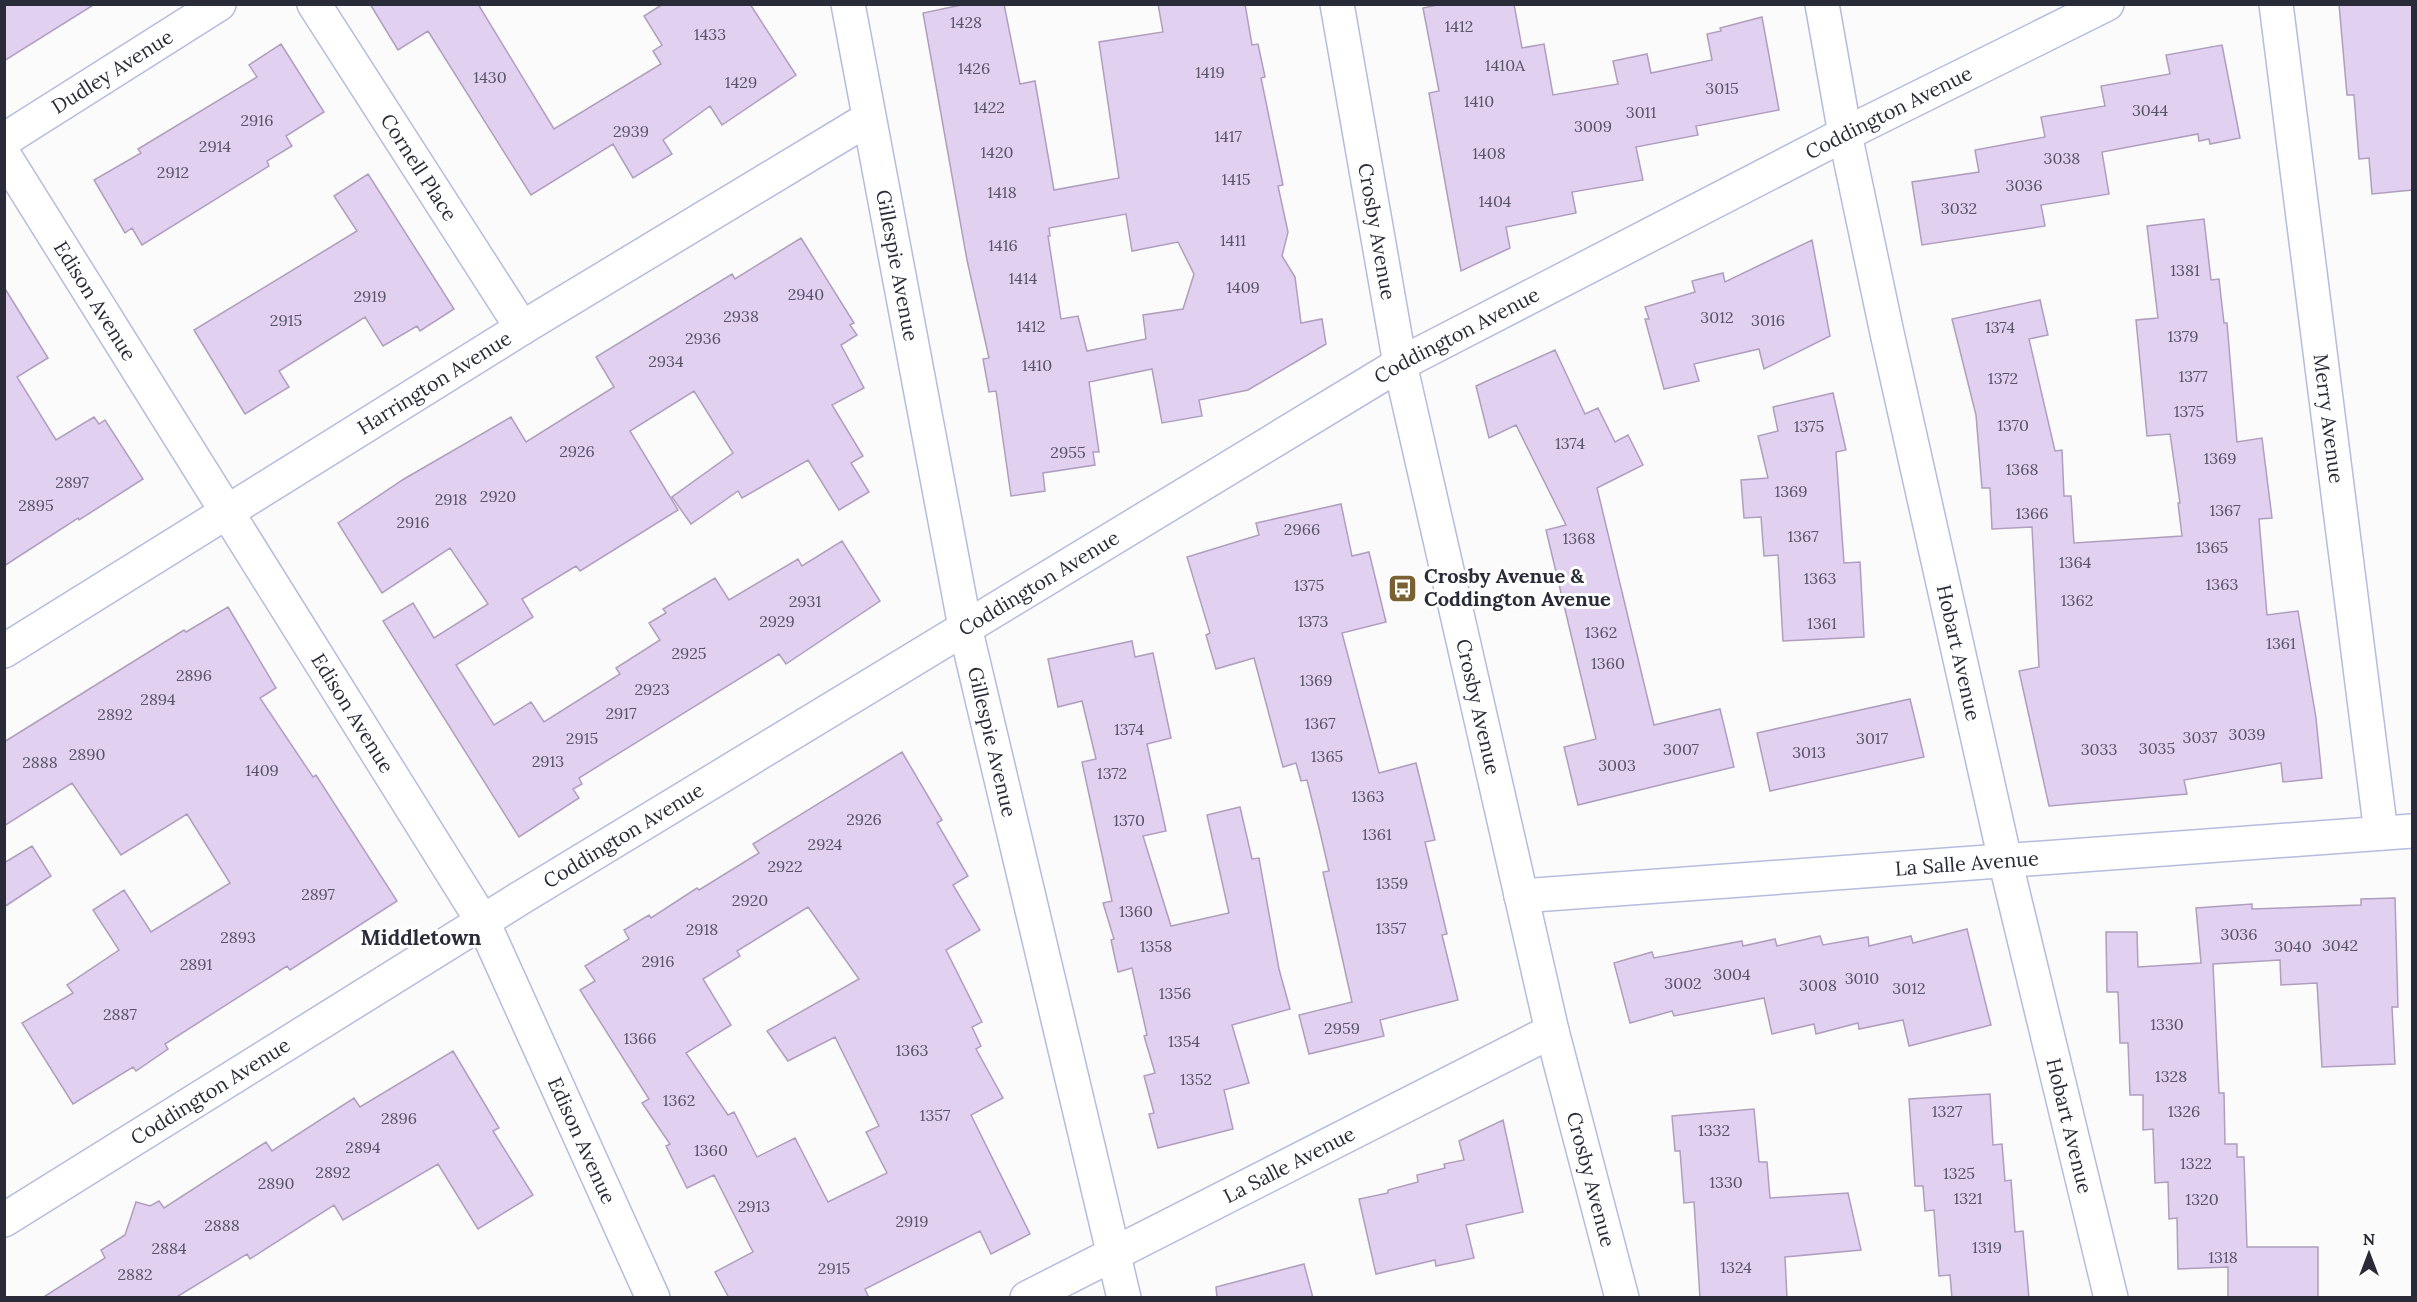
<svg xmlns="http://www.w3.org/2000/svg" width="2417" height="1302" font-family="Lora,serif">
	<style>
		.building { fill: #e2d0f1; stroke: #af9ebd; stroke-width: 1.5; fill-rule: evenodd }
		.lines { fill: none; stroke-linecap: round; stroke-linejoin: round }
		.street-casing { stroke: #b5bcde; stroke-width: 36 }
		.secondary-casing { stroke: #b5bcde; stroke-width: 36 }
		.street { stroke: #fff; stroke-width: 33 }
		.secondary { stroke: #fff; stroke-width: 33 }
		.labels { text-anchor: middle; stroke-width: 6; stroke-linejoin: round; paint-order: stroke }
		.number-label { font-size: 16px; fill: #575466 }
		.street-label { font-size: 20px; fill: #292b38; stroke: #fff }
		.poi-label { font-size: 20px; font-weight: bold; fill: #292b38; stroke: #fff; text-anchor: start }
		.neighbourhood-label { font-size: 21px; font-weight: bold; fill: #292b38; stroke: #fff }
	</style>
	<rect width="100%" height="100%" fill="#fbfbfb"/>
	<path class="building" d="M4 4H95L4 61Z
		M370 4H478L554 129 661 64 653 51 662 45 644 16 663 4H750L796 75 722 125 710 106 663 140 672 154 633 178 613 144 531 195 428 31 398 50Z
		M966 4H1004L1020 84 1035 81 1054 190 1119 178 1099 42 1163 32 1158 4H1245L1252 45 1258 44 1265 77 1261 78 1283 185 1278 186 1288 232 1282 256 1295 277 1301 323 1322 319 1326 344 1248 390 1199 400 1202 416 1162 423 1152 369 1089 382 1099 452H1093L1095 465 1043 473 1045 491 1011 496 996 391 989 392 983 359 989 358 967 260 923 13ZM1126 214 1132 251 1178 242 1194 274 1183 309 1143 315 1146 339 1087 351 1078 316 1061 319 1048 236H1050L1049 228Z
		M1441 4H1514L1522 48 1544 44 1553 95 1618 84 1613 61 1647 54 1651 73 1712 60 1707 34 1721 31 1720 28 1762 17 1779 110 1696 126 1698 135 1636 147 1643 180 1572 192 1576 213 1506 227 1510 248 1461 271 1429 93 1439 91 1423 8Z
		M2339 4H2412V190L2372 194 2369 158 2359 159 2354 95H2347Z
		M281 44 324 112 286 136 292 146 267 161 269 166 142 245 132 228 125 233 94 180 141 153 138 149 257 77 249 65Z
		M2222 45 2240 138 2210 144 2209 139 2199 141 2198 134 2102 152 2109 194 2041 205 2045 226 1922 245 1912 182 1979 172 1975 150 2045 137 2041 117 2105 106 2101 86 2170 74 2166 55Z
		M368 174 454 309 420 331 417 326 383 346 365 317 279 371 289 387 245 414 194 330 357 231 334 196Z
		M2204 219 2211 280 2219 279 2224 323H2227L2237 442 2262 438 2272 518 2259 519 2267 615 2298 611 2316 718 2322 778 2283 782 2281 763 2184 780 2187 794 2049 806 2019 671 2039 667 2032 527 1992 529 1990 488H1982L1976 415 1952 319 2040 300 2048 335 2029 339 2055 451 2062 450 2064 496H2071L2074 543 2182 536 2178 503H2180L2170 434 2147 436 2136 320 2158 318 2147 226Z
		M801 238 854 323 850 325 857 335 841 345 864 388 832 405 863 456 851 463 869 492 839 510 808 460 742 498 738 491 691 524 672 497 733 453 694 391 630 431 678 510 580 571 576 566 522 599 533 617 456 665 494 725 531 702 544 722 620 674 616 668 660 640 649 623 666 613 663 609 715 578 729 600 798 559 802 566 842 541 880 601 786 664 779 654 579 778 582 784 573 789 579 798 519 837 383 621 413 603 434 638 488 604 450 548 382 593 338 523 404 479 511 417 526 442 614 387 596 357 732 274 735 279Z
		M1812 240 1830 336 1764 369 1759 349 1694 364 1699 381 1664 389 1645 319H1649L1645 307 1695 292 1692 281 1723 273 1725 282Z
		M4 287 48 358 17 377 56 440 94 417 99 424 105 420 143 479 79 520 78 518 4 566Z
		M1555 350 1585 414 1598 408 1615 442 1628 435 1643 465 1597 488 1654 725 1720 709 1734 767 1578 805 1564 747 1596 739 1546 530 1566 525 1516 425 1489 438 1476 386Z
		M1833 393 1846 450 1836 452 1844 563 1860 562 1864 637 1783 641 1778 555 1764 556 1761 517 1744 518 1741 480 1768 478 1758 436 1778 431 1773 407Z
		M1341 504 1352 556 1369 552 1386 622 1342 633 1379 773 1416 763 1435 840 1425 842 1447 934 1442 935 1458 1000 1380 1020 1384 1036 1309 1054 1299 1015 1352 1002 1323 872 1329 871 1319 828 1307 780 1301 781 1296 763 1283 767 1254 658 1216 669 1206 635 1210 633 1187 557 1259 535 1256 523Z
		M228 607 276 688 260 698 313 777 316 775 397 901 290 970 287 966 165 1044 168 1049 136 1071 133 1067 73 1104 22 1023 73 993 67 985 119 950 93 910 124 890 151 932 230 883 187 814 121 855 72 783 4 826V742L184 630 186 632Z
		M1132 641 1135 657 1153 653 1171 738 1147 744 1166 831 1143 836 1171 926 1229 913 1207 815 1240 807 1252 859 1259 858 1279 969 1290 1009 1232 1025 1249 1083 1224 1090 1233 1129 1158 1148 1149 1114 1154 1113 1144 1076 1155 1073 1144 1036 1147 1035 1132 968 1118 972 1111 940 1114 939 1103 903 1112 901 1082 762 1096 759 1082 701 1058 707 1048 659Z
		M1910 699 1924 757 1770 791 1757 733Z
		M902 752 942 820 937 823 968 876 953 885 980 930 946 950 982 1022 972 1027 981 1046 976 1049 1003 1098 971 1115 1030 1234 991 1254 980 1231 865 1289 869 1298H729L715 1272 753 1252 714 1175 687 1188 666 1146 670 1144 642 1103 649 1099 580 990 595 981 585 966 629 939 624 930 649 915 651 918 697 888 699 890 759 853 753 844ZM808 907 859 979 767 1031 788 1061 835 1037 879 1126 866 1132 887 1173 828 1202 795 1138 757 1157 734 1112 728 1115 686 1053 731 1025 703 979 740 956 737 951Z
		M32 846 51 876 4 907V863Z
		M2395 898 2398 1007H2392L2395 1064 2322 1067 2317 983 2281 985 2280 960 2213 964 2219 1093H2224L2225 1144H2237V1157H2244L2247 1247H2318V1298H2228V1267L2178 1269 2177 1218 2169 1219 2168 1182 2155 1183 2153 1129 2143 1130V1095H2130L2128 1043H2120L2118 992H2107L2106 932H2137L2138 967 2201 963 2196 908 2252 904V909L2361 905V899Z
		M1967 929 1991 1025 1909 1046 1903 1020 1859 1029 1858 1023 1816 1034 1814 1024 1772 1034 1764 998 1674 1016 1672 1011 1630 1023 1614 963 1652 952 1654 958 1742 941 1743 946 1775 939 1777 946 1820 936 1823 945 1868 937 1869 946 1911 936 1913 943Z
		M453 1051 499 1128 493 1131 533 1195 478 1229 438 1164 343 1220 334 1205 250 1259 247 1254 175 1298H42L105 1258 101 1250 125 1235 136 1202 150 1206 159 1201 164 1208 266 1142 272 1151 354 1098 360 1107Z
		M1990 1094 1993 1145 2002 1144 2005 1181 2011 1180 2015 1232 2023 1231 2029 1298H1952L1950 1275 1939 1276 1934 1210 1925 1211 1923 1186H1915L1909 1099Z
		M1754 1109 1759 1162H1767L1770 1198 1848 1193 1861 1250 1785 1257 1787 1298H1700L1694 1202 1684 1203 1680 1151H1675L1672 1116Z
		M1503 1120 1523 1212 1466 1225 1474 1258 1436 1266 1435 1260 1376 1274 1359 1199 1388 1193V1190L1418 1182 1417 1175 1445 1168 1444 1164 1464 1160 1459 1141Z
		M1304 1264 1313 1298H1217L1216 1287Z"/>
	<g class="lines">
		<defs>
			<g id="street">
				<path id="s1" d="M314 4 522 328"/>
				<path id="s2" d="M848 4 965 627 1124 1298"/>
				<path id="s3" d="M1822 4 1845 134 1887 333 2005 860 2111 1298"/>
				<path id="s4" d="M2276 4 2381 833"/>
				<path id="s5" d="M4 140 219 4"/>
				<path id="s6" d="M4 155 483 922 653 1298"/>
				<path id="s7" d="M4 651 522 328 868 119"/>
				<path id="s8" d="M1521 896 2412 831"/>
				<path id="s9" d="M4 1220 522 897 1400 364 1845 134 2107 4"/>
				<path id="s10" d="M1027 1298 1552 1031"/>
			</g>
			<g id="secondary">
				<path id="s11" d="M1337 4 1400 364 1552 1031 1622 1298"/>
			</g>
		</defs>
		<use href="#street" class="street-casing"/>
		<use href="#secondary" class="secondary-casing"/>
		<use href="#street" class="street"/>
		<use href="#secondary" class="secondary"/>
	</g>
	<defs>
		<symbol id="bus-square" viewBox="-11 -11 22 22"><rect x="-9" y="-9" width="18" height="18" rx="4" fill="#796132" stroke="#fff"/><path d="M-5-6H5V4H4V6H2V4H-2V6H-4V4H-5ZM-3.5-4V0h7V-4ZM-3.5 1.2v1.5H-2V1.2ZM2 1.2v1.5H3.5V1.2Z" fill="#fff"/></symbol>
	</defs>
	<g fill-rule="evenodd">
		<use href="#bus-square" x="1386" y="572" width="33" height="33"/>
	</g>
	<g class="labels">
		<g class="number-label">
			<text x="966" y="28">1428</text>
			<text x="1459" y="32">1412</text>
			<text x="710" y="40">1433</text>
			<text x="1505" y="71">1410A</text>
			<text x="974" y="74">1426</text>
			<text x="1210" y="78">1419</text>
			<text x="490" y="83">1430</text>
			<text x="741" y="88">1429</text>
			<text x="1722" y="94">3015</text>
			<text x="1479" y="107">1410</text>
			<text x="989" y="113">1422</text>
			<text x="2150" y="116">3044</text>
			<text x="1641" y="118">3011</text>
			<text x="257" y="126">2916</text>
			<text x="1593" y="132">3009</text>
			<text x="631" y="137">2939</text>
			<text x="1228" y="142">1417</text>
			<text x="215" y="152">2914</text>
			<text x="997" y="158">1420</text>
			<text x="1489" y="159">1408</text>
			<text x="2062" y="164">3038</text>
			<text x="173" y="178">2912</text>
			<text x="1236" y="185">1415</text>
			<text x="2024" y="191">3036</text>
			<text x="1002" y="198">1418</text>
			<text x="1495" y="207">1404</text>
			<text x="1959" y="214">3032</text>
			<text x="1233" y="246">1411</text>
			<text x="1003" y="251">1416</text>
			<text x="2185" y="276">1381</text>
			<text x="1023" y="284">1414</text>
			<text x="1243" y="293">1409</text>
			<text x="806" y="300">2940</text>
			<text x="370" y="302">2919</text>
			<text x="741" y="322">2938</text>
			<text x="1717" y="323">3012</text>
			<text x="286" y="326">2915</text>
			<text x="1768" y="326">3016</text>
			<text x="1031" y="332">1412</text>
			<text x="2000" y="333">1374</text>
			<text x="2183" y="342">1379</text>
			<text x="703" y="344">2936</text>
			<text x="666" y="367">2934</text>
			<text x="1037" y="371">1410</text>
			<text x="2193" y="382">1377</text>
			<text x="2003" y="384">1372</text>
			<text x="2189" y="417">1375</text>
			<text x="2013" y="431">1370</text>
			<text x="1809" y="432">1375</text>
			<text x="1570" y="449">1374</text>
			<text x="577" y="457">2926</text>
			<text x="1068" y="458">2955</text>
			<text x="2220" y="464">1369</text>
			<text x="2022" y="475">1368</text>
			<text x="72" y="488">2897</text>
			<text x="1791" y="497">1369</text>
			<text x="498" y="502">2920</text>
			<text x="451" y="505">2918</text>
			<text x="36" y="511">2895</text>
			<text x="2225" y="516">1367</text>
			<text x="2032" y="519">1366</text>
			<text x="413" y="528">2916</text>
			<text x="1302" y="535">2966</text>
			<text x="1803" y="542">1367</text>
			<text x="1579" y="544">1368</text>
			<text x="2212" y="553">1365</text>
			<text x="2075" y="568">1364</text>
			<text x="1820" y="584">1363</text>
			<text x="2222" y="590">1363</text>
			<text x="1309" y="591">1375</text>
			<text x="2077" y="606">1362</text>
			<text x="805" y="607">2931</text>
			<text x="777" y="627">2929</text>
			<text x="1313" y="627">1373</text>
			<text x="1822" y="629">1361</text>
			<text x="1601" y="638">1362</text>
			<text x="2281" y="649">1361</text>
			<text x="689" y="659">2925</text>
			<text x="1608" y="669">1360</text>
			<text x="194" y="681">2896</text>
			<text x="1316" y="686">1369</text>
			<text x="652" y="695">2923</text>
			<text x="158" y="705">2894</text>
			<text x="621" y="719">2917</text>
			<text x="115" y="720">2892</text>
			<text x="1320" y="729">1367</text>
			<text x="1129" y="735">1374</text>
			<text x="2247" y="740">3039</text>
			<text x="2200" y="743">3037</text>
			<text x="582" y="744">2915</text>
			<text x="1872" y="744">3017</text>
			<text x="2157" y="754">3035</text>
			<text x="1681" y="755">3007</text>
			<text x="2099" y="755">3033</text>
			<text x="1809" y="758">3013</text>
			<text x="87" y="760">2890</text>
			<text x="1327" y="762">1365</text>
			<text x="548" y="767">2913</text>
			<text x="40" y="768">2888</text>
			<text x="1617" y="771">3003</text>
			<text x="262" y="776">1409</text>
			<text x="1112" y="779">1372</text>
			<text x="1368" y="802">1363</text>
			<text x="864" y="825">2926</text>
			<text x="1129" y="826">1370</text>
			<text x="1377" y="840">1361</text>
			<text x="825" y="850">2924</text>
			<text x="785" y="872">2922</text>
			<text x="1392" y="889">1359</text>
			<text x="318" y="900">2897</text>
			<text x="750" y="906">2920</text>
			<text x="1136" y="917">1360</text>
			<text x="1391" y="934">1357</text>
			<text x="702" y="935">2918</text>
			<text x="2239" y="940">3036</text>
			<text x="238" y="943">2893</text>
			<text x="2340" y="951">3042</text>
			<text x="1156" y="952">1358</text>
			<text x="2293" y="952">3040</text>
			<text x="658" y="967">2916</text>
			<text x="196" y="970">2891</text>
			<text x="1732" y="980">3004</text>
			<text x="1862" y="984">3010</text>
			<text x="1683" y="989">3002</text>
			<text x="1818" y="991">3008</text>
			<text x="1909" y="994">3012</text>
			<text x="1175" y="999">1356</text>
			<text x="120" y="1020">2887</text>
			<text x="2167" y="1030">1330</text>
			<text x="1342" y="1034">2959</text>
			<text x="640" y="1044">1366</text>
			<text x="1184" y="1047">1354</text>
			<text x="912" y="1056">1363</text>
			<text x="2171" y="1082">1328</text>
			<text x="1196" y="1085">1352</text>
			<text x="679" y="1106">1362</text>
			<text x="1947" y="1117">1327</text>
			<text x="2184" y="1117">1326</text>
			<text x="935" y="1121">1357</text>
			<text x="399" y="1124">2896</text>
			<text x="1714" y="1136">1332</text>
			<text x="363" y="1153">2894</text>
			<text x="711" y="1156">1360</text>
			<text x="2196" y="1169">1322</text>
			<text x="333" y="1178">2892</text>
			<text x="1959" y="1179">1325</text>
			<text x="1726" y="1188">1330</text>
			<text x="276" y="1189">2890</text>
			<text x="1968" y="1204">1321</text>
			<text x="2202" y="1205">1320</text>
			<text x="754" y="1212">2913</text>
			<text x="912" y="1227">2919</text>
			<text x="222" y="1231">2888</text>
			<text x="1987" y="1253">1319</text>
			<text x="169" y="1254">2884</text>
			<text x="2223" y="1263">1318</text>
			<text x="1736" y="1273">1324</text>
			<text x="834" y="1274">2915</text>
			<text x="135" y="1280">2882</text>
		</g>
		<g class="street-label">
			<text dy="7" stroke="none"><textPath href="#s5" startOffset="128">Dudley Avenue</textPath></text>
			<text dy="7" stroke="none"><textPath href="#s9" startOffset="2187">Coddington Avenue</textPath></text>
			<text dy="7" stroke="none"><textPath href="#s1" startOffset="194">Cornell Place</textPath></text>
			<text dy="7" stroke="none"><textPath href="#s11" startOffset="231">Crosby Avenue</textPath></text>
			<text dy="7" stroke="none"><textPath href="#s2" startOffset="266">Gillespie Avenue</textPath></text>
			<text dy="7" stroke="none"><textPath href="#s6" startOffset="172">Edison Avenue</textPath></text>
			<text dy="7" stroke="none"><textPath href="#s9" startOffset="1701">Coddington Avenue</textPath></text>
			<text dy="7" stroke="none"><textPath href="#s7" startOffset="507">Harrington Avenue</textPath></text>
			<text dy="7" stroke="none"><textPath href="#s4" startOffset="418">Merry Avenue</textPath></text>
			<text dy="7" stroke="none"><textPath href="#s9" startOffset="1215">Coddington Avenue</textPath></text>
			<text dy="7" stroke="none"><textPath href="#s3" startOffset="663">Hobart Avenue</textPath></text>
			<text dy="7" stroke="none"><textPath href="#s11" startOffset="717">Crosby Avenue</textPath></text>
			<text dy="7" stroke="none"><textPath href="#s6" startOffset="658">Edison Avenue</textPath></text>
			<text dy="7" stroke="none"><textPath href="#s2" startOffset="752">Gillespie Avenue</textPath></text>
			<text dy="7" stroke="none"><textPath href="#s9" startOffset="729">Coddington Avenue</textPath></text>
			<text dy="7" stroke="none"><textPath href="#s8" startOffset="447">La Salle Avenue</textPath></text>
			<text dy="7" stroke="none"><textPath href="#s9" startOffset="243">Coddington Avenue</textPath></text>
			<text dy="7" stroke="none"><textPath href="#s3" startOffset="1149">Hobart Avenue</textPath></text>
			<text dy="7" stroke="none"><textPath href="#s6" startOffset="1144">Edison Avenue</textPath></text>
			<text dy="7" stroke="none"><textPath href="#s10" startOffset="294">La Salle Avenue</textPath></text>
			<text dy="7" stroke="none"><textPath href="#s11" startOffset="1203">Crosby Avenue</textPath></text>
		</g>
		<g class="poi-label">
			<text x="1424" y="583">Crosby Avenue &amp;<tspan x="1424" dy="23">Coddington Avenue</tspan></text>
		</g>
		<g class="neighbourhood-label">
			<text x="421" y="945">Middletown</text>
		</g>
	</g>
	<rect width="2417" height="1302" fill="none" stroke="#292b38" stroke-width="12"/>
	<g transform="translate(2369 1254)" stroke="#ffffff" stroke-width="4.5" paint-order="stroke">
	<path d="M0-4.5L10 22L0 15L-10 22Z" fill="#292b38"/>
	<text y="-9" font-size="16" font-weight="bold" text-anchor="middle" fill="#292b38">N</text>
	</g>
</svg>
